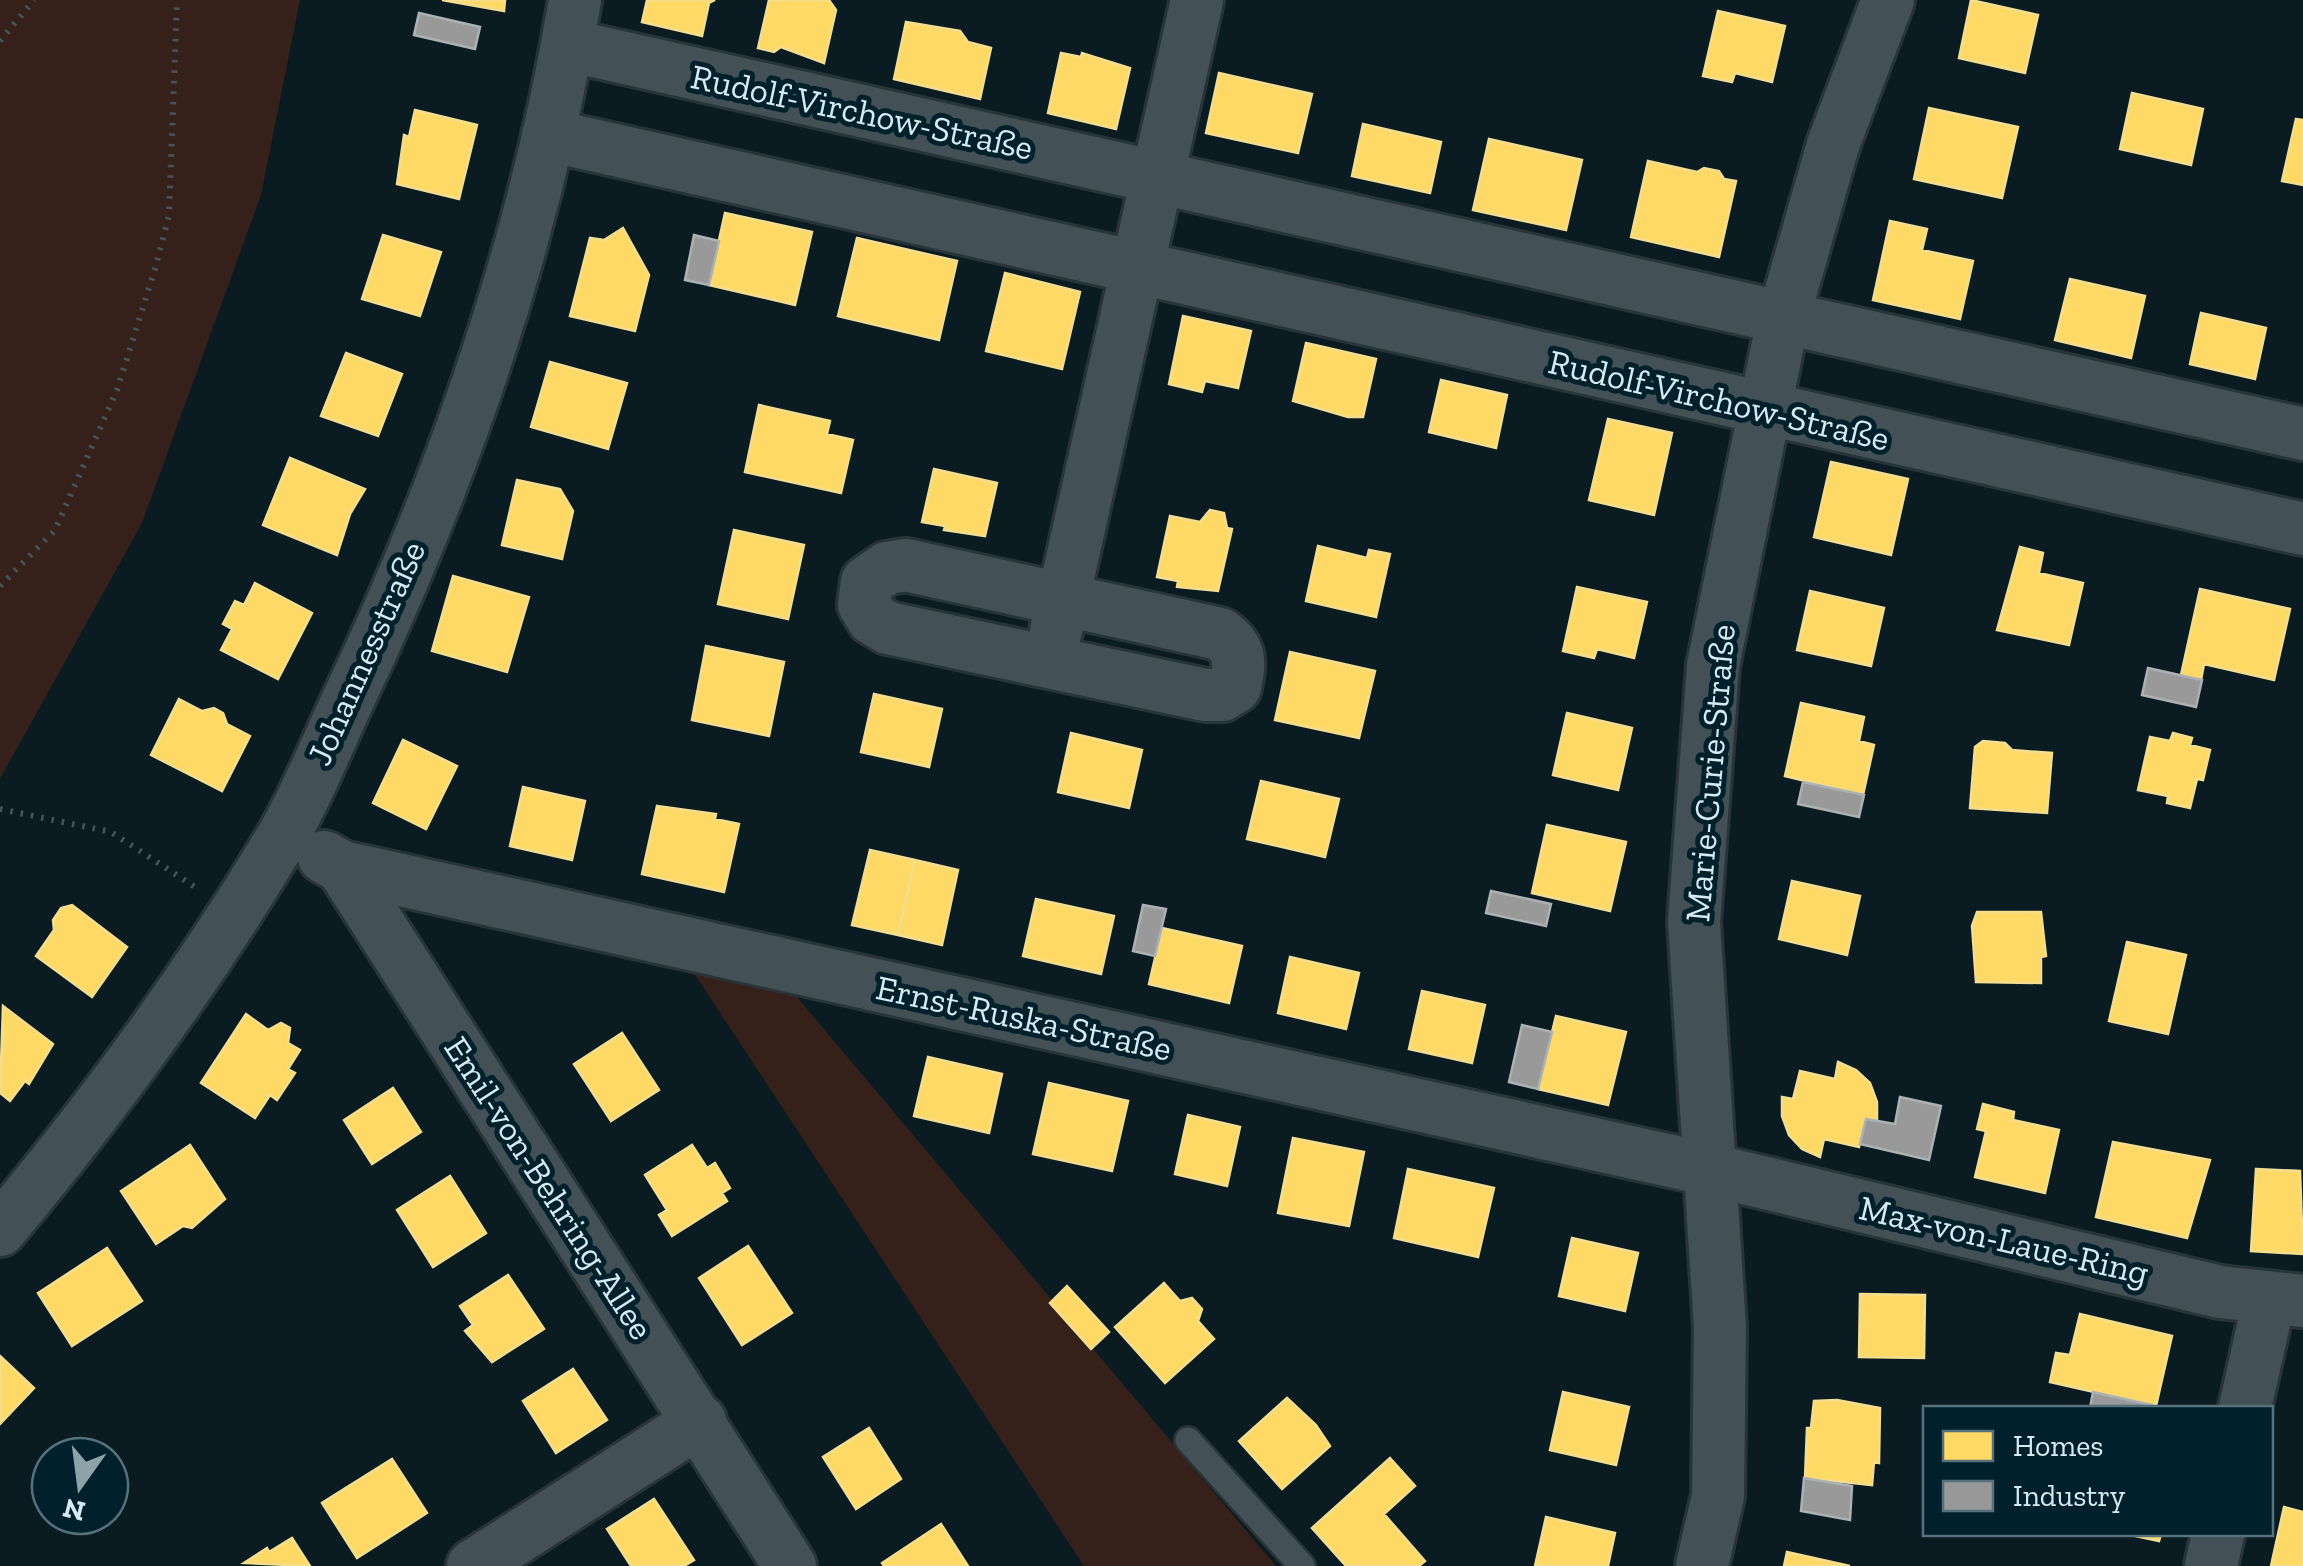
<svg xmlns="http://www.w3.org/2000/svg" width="2303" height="1566" font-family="'Zilla Slab',serif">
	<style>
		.green { fill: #35211a }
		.homes { fill: #ffd966; stroke: #f3de90; stroke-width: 2.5 }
		.industry { fill: #999; stroke: #acb1b3; stroke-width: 2.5 }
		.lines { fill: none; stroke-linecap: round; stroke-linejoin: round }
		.service-casing { stroke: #293439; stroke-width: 30 }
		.minor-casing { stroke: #293439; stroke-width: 58 }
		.path { stroke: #485459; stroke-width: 6; stroke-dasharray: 2.5 8; stroke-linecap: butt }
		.service { stroke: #435055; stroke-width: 25 }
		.minor { stroke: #435055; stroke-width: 52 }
		.labels { text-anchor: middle; stroke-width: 10; stroke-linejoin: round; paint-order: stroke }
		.street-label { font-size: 35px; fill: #d7e9f1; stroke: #00212c }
	</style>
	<rect width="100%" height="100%" fill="#0a1c22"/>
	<path class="green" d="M0 0H300L261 195 142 523 0 779Z
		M690 967 791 990 1276 1566H1084Z"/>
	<path class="homes" d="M442 0H505L504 11Z
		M647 0H715L709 3 702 36 642 22Z
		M769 0H829L836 10 824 63 781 47 774 52 758 48Z
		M1971 0 2038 15 2025 73 1959 58Z
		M1718 11 1785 26 1772 82 1735 73 1732 82 1703 76Z
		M906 22 960 31 968 42 991 48 980 99 894 79Z
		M1061 53 1081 57 1082 53 1130 68 1116 129 1048 113Z
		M1219 73 1312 94 1298 153 1206 133Z
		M2132 93 2203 109 2191 165 2120 149Z
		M1929 108 2018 127 2002 198 1914 179Z
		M415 110 477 125 459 199 397 184 404 135 409 137Z
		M2296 119 2303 120V185L2282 181Z
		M1363 124 1441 142 1430 193 1352 176Z
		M1489 139 1582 160 1566 230 1473 210Z
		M1648 161 1697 172 1704 168 1719 171 1724 179 1736 181 1719 257 1631 237Z
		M725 213 812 232 795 305 709 285Z
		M1890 221 1927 229 1922 250 1973 261 1960 319 1873 300Z
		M623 228 649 275 635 331 570 316 590 238 604 240Z
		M383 235 441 252 420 316 362 299Z
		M857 238 957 261 939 340 838 316Z
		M1005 273 1080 292 1062 369 986 351Z
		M2070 279 2145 296 2131 358 2055 340Z
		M2201 313 2266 328 2255 379 2190 364Z
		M1183 316 1251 331 1238 388 1205 381 1202 392 1169 384Z
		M1306 343 1376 359 1363 417H1348L1293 401Z
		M346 353 402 374 378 436 321 416Z
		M550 362 627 383 608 449 531 427Z
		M1441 380 1507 395 1496 448 1429 432Z
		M759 405 830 421 827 434 853 440 841 493 745 472Z
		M1608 419 1672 433 1654 515 1589 500Z
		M290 458 365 489 350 514 337 555 263 525Z
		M1831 462 1908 479 1891 555 1814 537Z
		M934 469 997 483 985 536 944 530 945 526 922 522Z
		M517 480 560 489 573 511 562 559 502 545Z
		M1210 510 1224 513 1227 528 1232 529 1218 591 1177 587 1178 581 1157 577 1170 516 1200 522Z
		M734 530 804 545 788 619 718 604Z
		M1318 546 1367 558 1369 550 1390 554 1376 617 1306 601Z
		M2020 547 2043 553 2039 573 2083 583 2069 645 1997 630Z
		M453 576 529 597 507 672 432 651Z
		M255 583 312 613 278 679 221 650 232 629 223 624 235 601 244 605Z
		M1577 587 1647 602 1634 658 1597 649 1594 658 1563 651Z
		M2200 589 2290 609 2274 680 2204 664 2201 680 2181 675Z
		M1810 591 1884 608 1871 666 1797 650Z
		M706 646 784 662 769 736 692 720Z
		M1290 652 1375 671 1359 738 1275 720Z
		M874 694 942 709 929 767 861 752Z
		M179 699 202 711 214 708 223 713 227 724 250 736 222 791 151 755Z
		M1801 703 1864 717 1859 741 1874 745 1863 795 1785 776Z
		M1567 713 1632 728 1618 790 1553 775Z
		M1071 733 1142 750 1129 808 1058 792Z
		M2173 733 2192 738 2190 745 2210 750 2203 780 2197 779 2190 808 2167 803 2168 796 2138 790 2150 737 2170 741Z
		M403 740 457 766 426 829 373 803Z
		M1983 741 2005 743 2012 750 2052 753 2047 813 1970 808 1975 747Z
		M1261 781 1339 799 1325 857 1247 839Z
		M523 787 585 801 572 860 510 846Z
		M657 806 716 814 715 819 739 824 724 892 642 874Z
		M1547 825 1626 842 1610 911 1532 893Z
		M870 850 915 860 898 935 852 925Z
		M915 860 958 870 942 945 898 935Z
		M1792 881 1860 896 1847 955 1779 939Z
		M1036 899 1114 916 1101 974 1023 956Z
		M72 905 127 947 92 997 36 956 54 930 53 920 61 908Z
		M1977 912H2041L2046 956 2041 957V983L1976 982 1972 926Z
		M1162 928 1242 946 1229 1003 1149 984Z
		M2127 942 2186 955 2168 1034 2109 1021Z
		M1290 957 1359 973 1346 1029 1278 1013Z
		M1422 991 1485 1005 1472 1063 1409 1049Z
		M3 1006 53 1044 29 1084 25 1081 10 1101 0 1093Z
		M246 1014 268 1030 281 1023 290 1028 288 1043 300 1050 288 1069 295 1073 277 1100 270 1095 255 1118 201 1083Z
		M1556 1016 1626 1032 1608 1105 1538 1089Z
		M622 1033 659 1090 611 1121 574 1064Z
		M928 1057 1002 1074 989 1133 914 1116Z
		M1838 1062 1856 1070 1870 1083 1877 1102V1121L1866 1119 1859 1147 1824 1139 1820 1157 1802 1149 1789 1135 1782 1116V1097L1793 1099 1800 1071 1835 1079Z
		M1049 1083 1128 1101 1112 1171 1033 1154Z
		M393 1088 421 1132 372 1164 344 1120Z
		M1983 1104 2014 1112 2013 1120 2059 1130 2045 1193 1975 1177 1986 1131 1977 1129Z
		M1188 1115 1240 1127 1227 1186 1175 1174Z
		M1293 1138 1364 1152 1349 1226 1278 1213Z
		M2113 1142 2210 1160 2187 1238 2096 1217Z
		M190 1145 225 1199 192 1228 183 1226 156 1244 121 1191Z
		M692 1145 707 1168 715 1163 730 1188 722 1193 727 1201 672 1236 659 1215 667 1210 645 1175Z
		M1408 1169 1494 1188 1478 1257 1394 1238Z
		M2256 1169 2300 1171 2303 1254 2251 1251Z
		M450 1176 486 1233 433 1267 397 1210Z
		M1572 1238 1638 1253 1625 1311 1559 1296Z
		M748 1246 792 1313 742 1345 699 1278Z
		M107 1248 142 1301 72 1346 38 1293Z
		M508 1275 544 1329 492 1362 465 1331 473 1325 460 1306Z
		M1164 1283 1180 1301 1192 1298 1202 1309 1198 1321 1214 1339 1165 1383 1115 1327Z
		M1067 1286 1109 1332 1091 1349 1050 1303Z
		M1860 1294 1925 1295 1924 1358 1859 1357Z
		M2080 1314 2172 1336 2156 1406 2050 1382 2056 1353 2070 1355Z
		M0 1356 34 1388 0 1424Z
		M573 1369 607 1420 556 1453 523 1401Z
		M1563 1392 1629 1407 1616 1465 1550 1450Z
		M1287 1398 1316 1425 1330 1446 1282 1489 1239 1441Z
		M1837 1400 1880 1408 1879 1463 1874 1462 1872 1485 1805 1478 1807 1428H1811L1814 1401Z
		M869 1428 901 1479 856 1509 823 1457Z
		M1390 1458 1415 1486 1384 1514 1425 1561 1419 1566H1346L1312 1528Z
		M392 1459 427 1513 357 1558 322 1503Z
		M654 1499 694 1560 684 1566H631L607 1529Z
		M2284 1507 2303 1512V1566H2271Z
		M1546 1517 1615 1533 1608 1566H1535Z
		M941 1524 968 1566H884L882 1563Z
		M2126 1534H2161L2159 1541Z
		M292 1538 310 1566 244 1563 267 1548 269 1552Z
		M1787 1552 1850 1566H1784Z"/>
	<path class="industry" d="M419 13 480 27 475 49 414 35Z
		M694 235 719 241 709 285 685 280Z
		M2148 668 2202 680 2196 707 2142 695Z
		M1803 782 1864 795 1859 817 1798 804Z
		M1491 891 1551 904 1546 926 1486 913Z
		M1143 905 1166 909 1155 956 1133 951Z
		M1522 1025 1552 1032 1538 1089 1509 1082Z
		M1900 1097 1941 1106 1929 1160 1860 1144 1866 1119 1895 1124Z
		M2093 1392 2152 1405V1408H2090Z
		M1804 1478 1852 1486 1850 1520 1801 1511Z"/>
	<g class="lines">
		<defs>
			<path id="service" d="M1188 1440 1302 1566"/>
			<path id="minor" d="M567 45 2303 434
				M548 135 2303 529
				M906 565 1220 634C1242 649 1240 663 1235 687L1222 695H1205L888 628 873 619 864 604 867 582 887 568Z
				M1056 631 1197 0
				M324 857 342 867 790 1566
				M342 867 1707 1169 2220 1292 2303 1301
				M0 1230C102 1108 200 975 282 838 307 795 326 747 347 702 453 481 535 242 575 0
				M2245 1408 2269 1300
				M473 1566 700 1421
				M1702 1566 1718 1496 1720 1328 1694 922 1713 666 1783 319 1833 145 1888 0
				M2211 1566 2218 1534"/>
		</defs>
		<use href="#service" class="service-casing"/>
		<use href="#minor" class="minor-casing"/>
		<path class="path" d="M0 41 34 0
			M0 586 55 530 117 390 155 269 169 215 177 0
			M0 809 111 832 195 887"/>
		<use href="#service" class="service"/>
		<use href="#minor" class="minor"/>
	</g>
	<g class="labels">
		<g class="street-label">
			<text transform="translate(862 112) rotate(12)" y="12">Rudolf-Virchow-Straße</text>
			<text transform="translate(1719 400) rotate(13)" y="12">Rudolf-Virchow-Straße</text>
			<text transform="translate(366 653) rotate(-66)" y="12">Johannesstraße</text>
			<text transform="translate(1710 773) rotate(-85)" y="12">Marie-Curie-Straße</text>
			<text transform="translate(1024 1018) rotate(12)" y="12">Ernst-Ruska-Straße</text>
			<text transform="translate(549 1188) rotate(57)" y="12">Emil-von-Behring-Allee</text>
			<text transform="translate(2004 1240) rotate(13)" y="12">Max-von-Laue-Ring</text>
		</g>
	</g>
	<rect x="1923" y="1406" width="350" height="130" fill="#00212c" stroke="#56717b" stroke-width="2.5"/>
	<rect x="1943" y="1431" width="50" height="30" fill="#ffd966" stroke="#56717b" stroke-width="2.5"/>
	<text x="2013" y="1456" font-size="30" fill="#d7e9f1">Homes</text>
	<rect x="1943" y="1481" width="50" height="30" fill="#999999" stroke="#56717b" stroke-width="2.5"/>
	<text x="2013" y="1506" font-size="30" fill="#d7e9f1">Industry</text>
	<g transform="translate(80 1486) rotate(194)"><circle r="48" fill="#00212c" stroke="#56717b" stroke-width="2.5"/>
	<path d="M0-8L18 38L0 25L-18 38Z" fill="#8fa1a9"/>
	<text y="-15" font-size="28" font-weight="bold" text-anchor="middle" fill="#d7e9f1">N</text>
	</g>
</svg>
